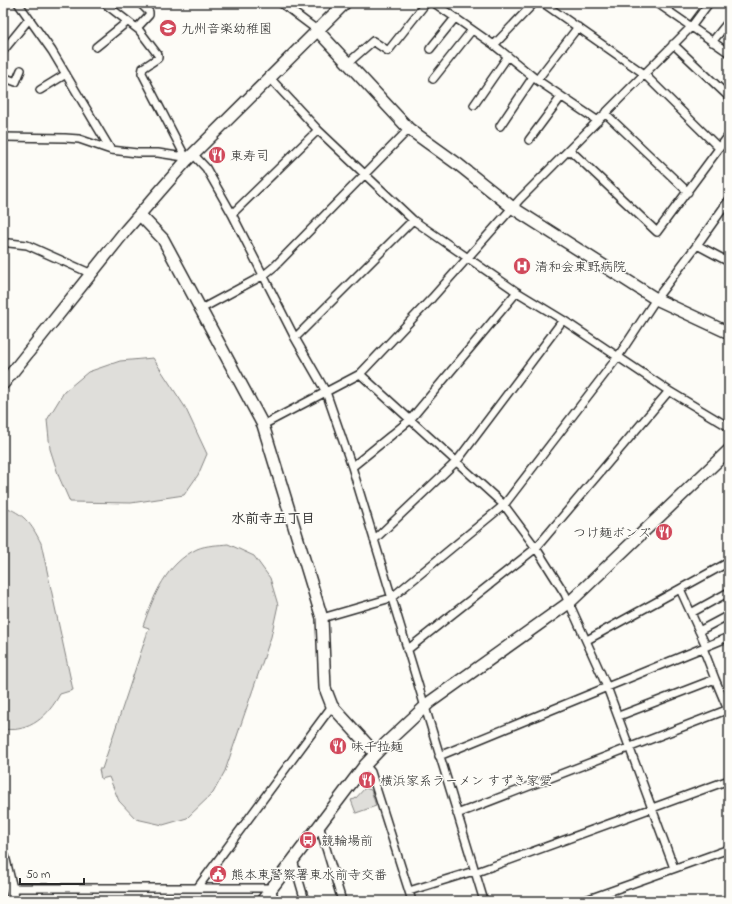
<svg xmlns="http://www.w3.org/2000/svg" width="732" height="904" font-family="'Indie Flower','Klee One',sans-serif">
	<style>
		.green { fill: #dfdeda; stroke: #858482 }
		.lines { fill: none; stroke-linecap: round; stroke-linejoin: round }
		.street-casing { stroke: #2b2b2b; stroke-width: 10 }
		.secondary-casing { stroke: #2b2b2b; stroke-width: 14 }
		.street { stroke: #fdfcf7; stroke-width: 7 }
		.secondary { stroke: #fdfcf7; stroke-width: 11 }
		.labels { text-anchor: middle; stroke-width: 3; stroke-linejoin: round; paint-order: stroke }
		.poi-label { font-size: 13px; fill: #2b2b2b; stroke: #fdfcf7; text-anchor: start }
		.neighbourhood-label { font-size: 14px; font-weight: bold; fill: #2b2b2b; stroke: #fdfcf7 }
	</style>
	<rect width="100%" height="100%" fill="#fdfcf7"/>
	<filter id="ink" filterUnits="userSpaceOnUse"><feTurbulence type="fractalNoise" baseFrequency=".025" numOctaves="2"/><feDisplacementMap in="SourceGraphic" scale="8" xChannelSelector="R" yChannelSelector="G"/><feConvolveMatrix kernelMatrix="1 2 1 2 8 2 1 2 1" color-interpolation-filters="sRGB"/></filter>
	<g filter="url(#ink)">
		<path class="green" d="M153 358 185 407 207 454 198 475 184 495 131 503 70 502 59 477 50 449 47 420 64 392 88 372 120 361Z
			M3 506C24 514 31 523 41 543L73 690 60 694C48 716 30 733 3 729Z
			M228 544 254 556 270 578 278 605 271 637 225 771 213 793 187 818 163 825 136 819 119 801 109 777 101 779 99 769H102L149 628 143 626C154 595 166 564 197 549 206 545 219 545 228 544Z
			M365 788 371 790 376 806 356 813 351 800 355 799Z"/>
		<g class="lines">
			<defs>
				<path id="street" d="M18 3 52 51 111 150
					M104 3 139 30 158 55V58L143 68 142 73 187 160
					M281 3 317 30
					M434 3 494 45 537 80 598 121
					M543 3 643 73 719 148
					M657 3 729 53
					M137 28 149 15V12L140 3
					M712 42 729 21
					M673 44 729 97
					M494 45 534 3
					M96 47 127 22
					M430 49 455 18
					M3 51 29 19
					M348 63 373 41 388 51 426 3
					M3 77 16 82 21 70
					M269 77 318 130 413 220 517 292 563 320 669 391 729 427
					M433 79 472 30
					M537 80 578 27
					M40 90 66 74
					M474 105 508 56
					M605 113 688 192
					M500 126 533 77
					M3 137 65 138 79 139 111 150 137 153H158L184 157
					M529 140 561 97
					M570 150 657 232 729 135
					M193 154 206 168 232 214 295 338 326 392 352 467 484 901
					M232 214 318 130
					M9 243 27 245 92 274
					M697 245 729 262
					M201 309 264 275 275 266 409 129
					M295 338 413 220
					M360 374 504 505 536 548 565 594 607 687 674 868
					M263 425 360 374 432 298 520 199 691 27 709 3
					M352 467 410 420 517 292
					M374 540 457 461 563 320
					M680 589 706 646
					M691 613 729 592
					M322 618 391 598 504 505 617 358 656 299 697 245 729 200
					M699 631 729 615
					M587 640 729 562
					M703 648 715 679
					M407 650 536 548 669 391
					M619 716 715 679 728 710
					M439 756 729 637
					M365 765 371 772 412 901
					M457 814 729 709
					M319 825 342 901
					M293 860 305 901
					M474 873 729 780
					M198 887 332 706
					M11 888H271L275 901
					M409 891 474 871
					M583 901 729 849"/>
				<path id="secondary" d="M317 30 409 129 459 165 513 208 656 299 729 333
					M140 215 163 239 263 425 322 618 325 688 332 706 375 753
					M3 384 126 230 187 160 345 3
					M3 856 14 901
					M262 901 365 765 384 745 430 702 570 602 729 450"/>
			</defs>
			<use href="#street" class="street-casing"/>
			<use href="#secondary" class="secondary-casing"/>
			<use href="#street" class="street"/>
			<use href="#secondary" class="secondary"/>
		</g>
	</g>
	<defs>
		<symbol id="school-disc" viewBox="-11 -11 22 22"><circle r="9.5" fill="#d1495b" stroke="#fdfcf7"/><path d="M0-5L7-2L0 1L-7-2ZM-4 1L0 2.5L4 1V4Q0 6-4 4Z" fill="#fff"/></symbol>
		<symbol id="restaurant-disc" viewBox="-11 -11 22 22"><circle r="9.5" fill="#d1495b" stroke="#fdfcf7"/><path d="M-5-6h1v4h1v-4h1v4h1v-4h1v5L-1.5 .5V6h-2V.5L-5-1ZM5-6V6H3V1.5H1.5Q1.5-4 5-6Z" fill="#fff"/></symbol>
		<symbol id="hospital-disc" viewBox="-11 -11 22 22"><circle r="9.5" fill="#d1495b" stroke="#fdfcf7"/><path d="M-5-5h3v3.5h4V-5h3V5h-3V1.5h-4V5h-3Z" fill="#fff"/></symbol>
		<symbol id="bus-disc" viewBox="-11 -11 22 22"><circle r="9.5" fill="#d1495b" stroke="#fdfcf7"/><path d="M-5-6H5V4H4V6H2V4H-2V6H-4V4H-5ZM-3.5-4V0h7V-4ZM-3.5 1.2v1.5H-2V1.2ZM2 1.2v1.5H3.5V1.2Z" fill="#fff"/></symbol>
		<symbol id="civic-disc" viewBox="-11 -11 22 22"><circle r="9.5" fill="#d1495b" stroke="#fdfcf7"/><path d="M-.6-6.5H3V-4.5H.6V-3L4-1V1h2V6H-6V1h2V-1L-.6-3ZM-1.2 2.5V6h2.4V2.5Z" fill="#fff"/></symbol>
	</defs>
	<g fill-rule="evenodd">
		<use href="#school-disc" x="158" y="18" width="20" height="20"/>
		<use href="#restaurant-disc" x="207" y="145" width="20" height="20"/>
		<use href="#hospital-disc" x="512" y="256" width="20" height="20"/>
		<use href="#restaurant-disc" x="654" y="522" width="20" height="20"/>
		<use href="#restaurant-disc" x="328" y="736" width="20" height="20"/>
		<use href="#restaurant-disc" x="357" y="770" width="20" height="20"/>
		<use href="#bus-disc" x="298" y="830" width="20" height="20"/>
		<use href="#civic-disc" x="208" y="864" width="20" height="20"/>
	</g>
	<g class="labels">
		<g class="poi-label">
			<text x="181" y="33">九州音楽幼稚園</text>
			<text x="230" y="160">東寿司</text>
			<text x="535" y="271">清和会東野病院</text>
			<text x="651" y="537" text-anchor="end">つけ麺ボンズ</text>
			<text x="351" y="751">味千拉麺</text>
			<text x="380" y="785">横浜家系ラーメン すずき家愛</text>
			<text x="321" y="845">競輪場前</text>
			<text x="231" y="879">熊本東警察署東水前寺交番</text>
		</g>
		<g class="neighbourhood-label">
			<text x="273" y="523">水前寺五丁目</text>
		</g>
	</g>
	<rect width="732" height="904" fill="none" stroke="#fdfcf7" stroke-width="16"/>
	<rect x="8" y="8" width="716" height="888" fill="none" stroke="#2b2b2b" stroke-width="1.5" filter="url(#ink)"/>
	<path d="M20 878v6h64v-6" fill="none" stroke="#2b2b2b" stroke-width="2"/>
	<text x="26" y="878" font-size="12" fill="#2b2b2b" stroke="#fdfcf7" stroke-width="3" paint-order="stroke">50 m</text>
</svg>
